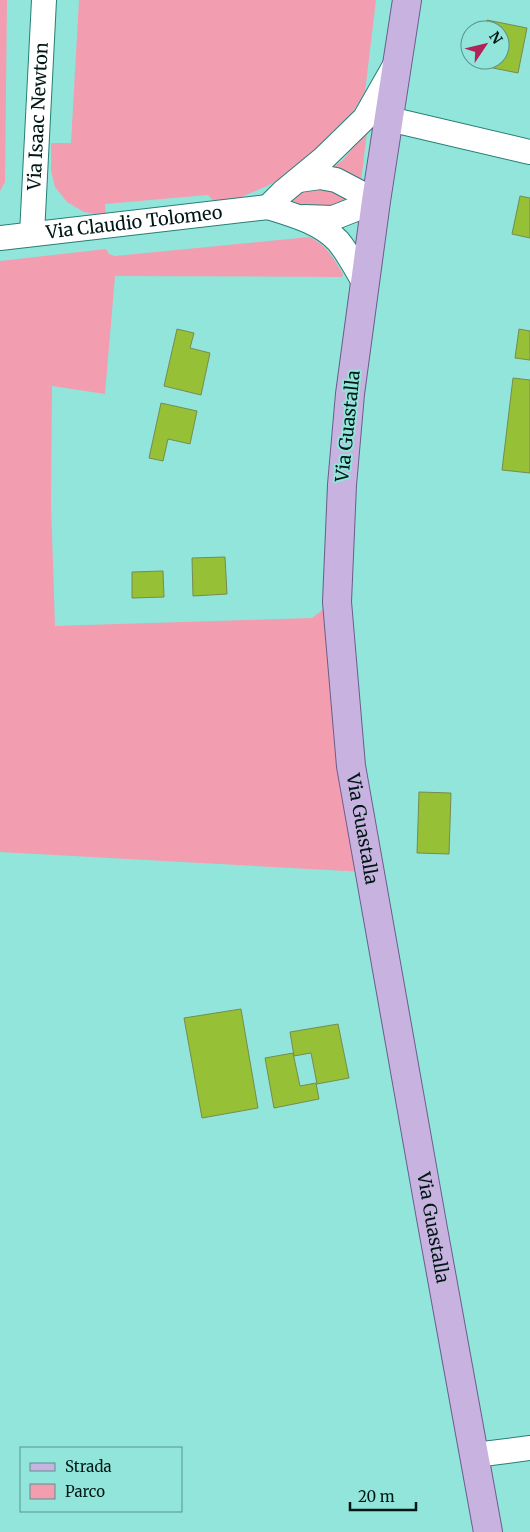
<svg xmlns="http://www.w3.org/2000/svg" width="530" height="1532" font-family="Merriweather,serif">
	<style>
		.green { fill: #f39db1 }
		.building { fill: #96c035; stroke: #768b52 }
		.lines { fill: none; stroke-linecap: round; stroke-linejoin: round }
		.minor-casing { stroke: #267f76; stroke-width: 26 }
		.primary-casing { stroke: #6a5c8b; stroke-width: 30 }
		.minor { stroke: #fff; stroke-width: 24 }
		.primary { stroke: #c8b3e0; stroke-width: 28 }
		.labels { text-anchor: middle; stroke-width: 4; stroke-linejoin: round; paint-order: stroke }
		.street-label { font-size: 18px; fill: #001815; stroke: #92e5da }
	</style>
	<rect width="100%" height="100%" fill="#92e5da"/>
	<path class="green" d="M0 0H7L5 182 0 191Z
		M79 0H376L365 92 343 128 293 172 267 186 234 200 215 203 208 195 105 204 106 216 84 212 67 202 55 187 51 171V143H71Z
		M365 132H367L361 182 332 168 343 160Z
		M319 187 336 190 349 197 347 206H291L290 201 304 191Z
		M309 237C326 244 334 259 343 274L342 277 115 276 105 394 52 386 51 503 55 626 312 618 329 605 365 872 0 852V261L106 249 109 254 115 256Z"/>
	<path class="building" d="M487 20 527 28 518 73 478 65 479 60H500V30H485Z
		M520 196 530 198V238L512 234Z
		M177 329 194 333 190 348 210 353 201 395 164 386Z
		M519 329 530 331V360L515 358Z
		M513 378 530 380V473L502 470Z
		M161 403 197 411 190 444 168 439 163 461 149 458Z
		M225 557 227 594 193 596 192 558Z
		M163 571 164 597 132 598V572Z
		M419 792 451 793 449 854 417 853Z
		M241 1009 258 1108 202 1118 184 1018Z
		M338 1024 349 1078 317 1084 311 1053 294 1056 290 1032Z
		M293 1053 300 1086 316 1083 319 1099 274 1108 265 1058Z"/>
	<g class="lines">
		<defs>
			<g id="minor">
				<path d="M389 119 530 152"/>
				<path d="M299 180 320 177 336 180 376 201"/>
				<path d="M268 207 283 192 323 159 365 118 394 67"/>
				<path d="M304 217 333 218 376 201"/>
				<path id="s1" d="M32 234 44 0"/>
				<path id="s2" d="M0 238 268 207C293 215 320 222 338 241 349 254 357 271 366 285"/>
				<path d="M475 1455 530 1448"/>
			</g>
			<g id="primary">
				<path id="s3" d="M407 0 376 201 350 394 342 485 337 602 351 766 433 1229 488 1532"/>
			</g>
		</defs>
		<use href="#minor" class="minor-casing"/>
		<use href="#primary" class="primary-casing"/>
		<use href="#minor" class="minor"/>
		<use href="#primary" class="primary"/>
	</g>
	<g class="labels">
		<g class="street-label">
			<text dy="6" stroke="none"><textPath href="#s1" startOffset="118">Via Isaac Newton</textPath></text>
			<text dy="6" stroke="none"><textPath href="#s2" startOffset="135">Via Claudio Tolomeo</textPath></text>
			<text transform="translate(348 426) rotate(-84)" y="6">Via Guastalla</text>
			<text dy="6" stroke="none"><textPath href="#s3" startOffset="835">Via Guastalla</textPath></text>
			<text dy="6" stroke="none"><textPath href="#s3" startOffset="1240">Via Guastalla</textPath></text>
		</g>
	</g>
	<rect x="20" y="1447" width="162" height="65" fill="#92e5da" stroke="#58938b"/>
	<rect x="30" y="1463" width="25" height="8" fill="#c8b3e0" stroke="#58938b"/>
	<text x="65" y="1472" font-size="15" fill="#001815">Strada</text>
	<rect x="30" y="1484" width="25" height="15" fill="#f39db1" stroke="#58938b"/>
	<text x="65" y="1497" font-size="15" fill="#001815">Parco</text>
	<g transform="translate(485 45) rotate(55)"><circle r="24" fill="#92e5da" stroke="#58938b"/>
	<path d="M0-4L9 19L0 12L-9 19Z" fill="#b22357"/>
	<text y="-8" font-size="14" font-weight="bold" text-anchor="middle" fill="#001815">N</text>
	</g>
	<path d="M350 1502v8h66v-8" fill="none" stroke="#001815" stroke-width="2.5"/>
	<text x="358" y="1502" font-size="15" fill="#001815" stroke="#92e5da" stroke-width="4" paint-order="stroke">20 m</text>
</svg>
